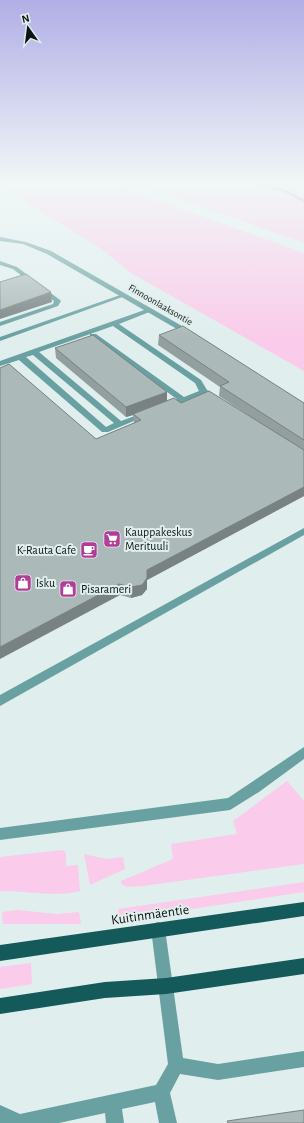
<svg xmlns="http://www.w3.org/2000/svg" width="304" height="1123" font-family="'Alegreya Sans',sans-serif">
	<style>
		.green { fill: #facbea }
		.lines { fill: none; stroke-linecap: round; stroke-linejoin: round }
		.stream { stroke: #b67aa5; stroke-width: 3 }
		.lane { fill: #69a0a1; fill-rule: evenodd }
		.street { fill: #69a0a1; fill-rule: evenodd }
		.primary { fill: #155a5b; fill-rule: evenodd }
		.wall { fill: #939f9f }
		.shaded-wall { fill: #788282 }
		.building { fill: #abb9b9; stroke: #788282 }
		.labels { text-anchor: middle; stroke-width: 4; stroke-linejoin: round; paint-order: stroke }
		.far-street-label { font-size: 10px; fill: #0e1313; stroke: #e0eeee }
		.poi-label { font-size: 12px; fill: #0e1313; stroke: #e0eeee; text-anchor: start }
		.near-street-label { font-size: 14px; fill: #0e1313; stroke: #e0eeee }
	</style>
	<rect width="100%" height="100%" fill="#e0eeee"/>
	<path class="green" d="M0 182H107L304 253V371L131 273 100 248 32 206Z
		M131 182H266L294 187 304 195V243Z
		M287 781 304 801V864L143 886 127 887 121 884V881L173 859 171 844 237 834 233 821Z
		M63 850 66 853V866L78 865 80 891C54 898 26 890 0 891V857Z
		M84 854 106 859 123 857 125 869 90 885Z
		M304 882V892L120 920 118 909Z
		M17 910 57 914 79 912 81 924H3L2 912Z
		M31 963 32 984 0 989V967Z"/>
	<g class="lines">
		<path class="stream" d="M250 182 283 190 304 201"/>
		<path class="lane" d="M0 261 17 267 60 300 61 301 58 306 0 326V322L53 304 54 301 13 269 0 265Z
			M123 294 128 295 0 341V337Z
			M150 308 153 310 152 311 119 324 201 380 207 390 218 397V401H212L203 395 170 408H164V404L177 399 90 338V334H96L184 397 199 391 195 383 113 326 39 352 121 421 146 412 150 414 108 432H102L19 360 0 366V361ZM33 355 114 423 106 427 26 357Z
			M304 528V535L0 706V695Z
			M304 747V759L259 792 230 810 0 840V828L228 798Z
			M158 922 163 924 165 929 183 1058 218 1064 304 1051V1067L218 1080 180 1074 170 1093 177 1123H159L155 1102 122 1109 124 1123H106L105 1113 59 1123H0V1105L20 1114 156 1085 168 1064 151 929 153 924Z"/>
		<path class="street" d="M0 237 26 242 51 251 196 334 192 336H189L47 254 23 244 0 241Z"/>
		<path class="primary" d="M304 902V916L0 961V945Z
			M304 958V974L166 994 105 998 0 1014V998L105 982 166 978Z"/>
	</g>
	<path class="wall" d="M159 335 304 403V496L147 580V589L142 595 131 598 120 595 96 439 134 423 133 415 126 417 56 358 55 348 167 401 181 403 257 421 219 396 220 387 158 345Z"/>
	<path class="shaded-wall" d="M51 292 52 302 0 319V310Z
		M167 392V402L133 414V415L126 417V407Z
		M304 487V496L147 580V589L142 595 131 598V587L147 570Z
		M119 584 120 595 0 659V647Z"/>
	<path class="building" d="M26 274 51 292 0 310V282Z
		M183 326 304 403V440L220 386 229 382 159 335Z
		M93 335 167 392 126 407 55 348Z
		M9 364 96 439 141 420 133 414 174 398 181 403 209 391 304 450V487L147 570V578L142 585 131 587 119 584 0 647V368Z
		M304 1110V1123H228L227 1121Z"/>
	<linearGradient id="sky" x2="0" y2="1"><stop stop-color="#b1aee6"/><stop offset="0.54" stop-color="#f1f7f7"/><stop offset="1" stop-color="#f1f7f7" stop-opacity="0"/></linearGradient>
	<rect width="304" height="339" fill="url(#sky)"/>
	<defs>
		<symbol id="supermarket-square" viewBox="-11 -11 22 22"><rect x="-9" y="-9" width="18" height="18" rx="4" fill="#b13d96" stroke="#e0eeee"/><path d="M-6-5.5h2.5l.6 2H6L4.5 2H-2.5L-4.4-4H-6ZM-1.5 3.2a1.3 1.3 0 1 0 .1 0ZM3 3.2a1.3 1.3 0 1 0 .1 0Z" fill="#fff"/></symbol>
		<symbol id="cafe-square" viewBox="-11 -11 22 22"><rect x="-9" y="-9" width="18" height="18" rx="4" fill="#b13d96" stroke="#e0eeee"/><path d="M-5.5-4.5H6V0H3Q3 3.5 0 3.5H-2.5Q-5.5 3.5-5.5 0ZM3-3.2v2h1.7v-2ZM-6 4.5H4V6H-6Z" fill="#fff"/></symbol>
		<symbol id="shop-square" viewBox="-11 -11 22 22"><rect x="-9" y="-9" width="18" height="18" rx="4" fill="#b13d96" stroke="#e0eeee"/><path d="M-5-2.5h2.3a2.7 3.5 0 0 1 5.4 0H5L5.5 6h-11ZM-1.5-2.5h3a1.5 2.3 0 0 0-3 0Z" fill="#fff"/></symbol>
	</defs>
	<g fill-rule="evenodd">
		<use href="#supermarket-square" x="102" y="529" width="20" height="20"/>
		<use href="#cafe-square" x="79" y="540" width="20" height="20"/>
		<use href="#shop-square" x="13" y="573" width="20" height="20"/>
		<use href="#shop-square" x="58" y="579" width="20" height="20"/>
	</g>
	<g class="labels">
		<g class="far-street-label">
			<text transform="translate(161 304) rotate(30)" y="4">Finnoonlaaksontie</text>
		</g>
		<g class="poi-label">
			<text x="125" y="536">Kauppakeskus<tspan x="125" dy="14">Merituuli</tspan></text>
			<text x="76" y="554" text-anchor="end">K-Rauta Cafe</text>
			<text x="36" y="587">Isku</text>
			<text x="81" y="593">Pisarameri</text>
		</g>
		<g class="near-street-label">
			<text transform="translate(150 914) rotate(-8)" y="5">Kuitinmäentie</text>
		</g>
	</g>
	<g transform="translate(28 28) rotate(346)" stroke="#e0eeee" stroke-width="3" paint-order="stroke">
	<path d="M0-3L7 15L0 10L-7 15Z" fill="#0e1313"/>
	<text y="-6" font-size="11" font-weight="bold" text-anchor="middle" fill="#0e1313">N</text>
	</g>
</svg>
